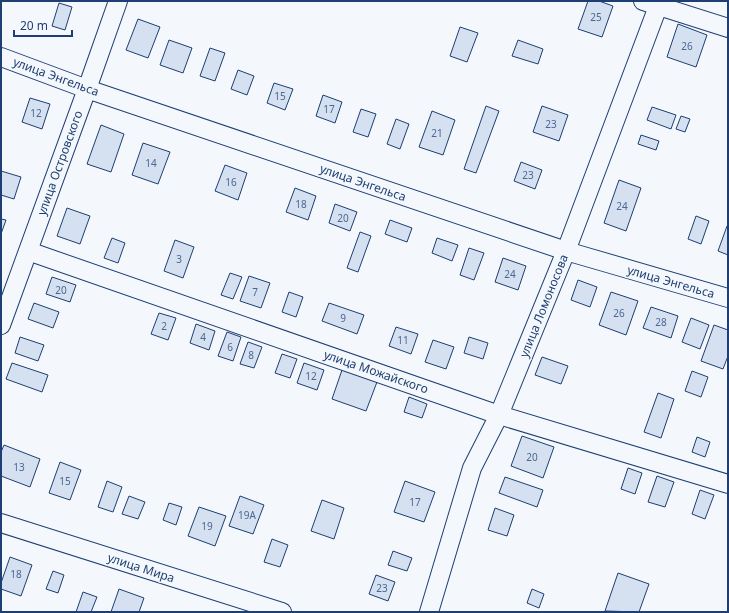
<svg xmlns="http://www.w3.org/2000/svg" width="729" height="613" font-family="'Noto Sans',sans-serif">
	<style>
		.building { fill: #d5e0f0; stroke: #1d3f73 }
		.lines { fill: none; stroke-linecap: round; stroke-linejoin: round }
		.street-casing { stroke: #1d3f73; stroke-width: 20 }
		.street { stroke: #f4f7fb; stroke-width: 18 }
		.labels { text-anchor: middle; stroke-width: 3; stroke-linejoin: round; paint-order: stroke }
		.number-label { font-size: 10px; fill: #4b6792 }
		.street-label { font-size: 12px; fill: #1d3f73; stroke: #f4f7fb }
	</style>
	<rect width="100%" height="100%" fill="#f4f7fb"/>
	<path class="building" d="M588 1H599L613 6 602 37 578 29Z
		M59 3 72 7 65 30 52 26Z
		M138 19 160 27 148 58 126 50Z
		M678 24 707 35 696 67 667 57Z
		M460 27 478 33 467 62 450 56Z
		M169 40 192 48 183 73 160 65Z
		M518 40 543 49 538 64 512 56Z
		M210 48 225 53 215 81 200 76Z
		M238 70 254 76 247 95 231 89Z
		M274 83 293 89 285 110 267 103Z
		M323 95 342 102 335 123 316 116Z
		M30 98 50 104 42 129 22 122Z
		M486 106 499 111 476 173 464 169Z
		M542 106 568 115 559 141 533 132Z
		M652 107 676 115 671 129 647 120Z
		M361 109 376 114 368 137 353 132Z
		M432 111 455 120 443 155 419 147Z
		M681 116 690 119 685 132 676 129Z
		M396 119 409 124 400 149 387 144Z
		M101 125 124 134 111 172 87 164Z
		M641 135 659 141 656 150 638 144Z
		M143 143 170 152 158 184 132 175Z
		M521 162 542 170 535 189 514 181Z
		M225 165 247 173 238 200 215 191Z
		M1 171 21 177 14 199 1 195Z
		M619 180 641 188 626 231 604 223Z
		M295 188 316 196 308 220 286 212Z
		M335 204 357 212 350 231 329 223Z
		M67 208 90 216 80 244 57 236Z
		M696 216 709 221 701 244 688 239Z
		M1 219 6 220 1 234Z
		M390 220 412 228 407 242 385 234Z
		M727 226 728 227V255L718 251Z
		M360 232 371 236 358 272 347 268Z
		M112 238 125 243 118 263 104 258Z
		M437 238 458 245 452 261 432 253Z
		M175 240 194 247 183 278 164 271Z
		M469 248 484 253 474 280 460 275Z
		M503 258 526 266 518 290 495 282Z
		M230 273 242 277 233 299 221 295Z
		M249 276 270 283 261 308 240 301Z
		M52 277 76 285 70 302 46 294Z
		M578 280 597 287 590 307 571 300Z
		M289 292 303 297 296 317 282 312Z
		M611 292 638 301 626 335 599 325Z
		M34 303 59 312 53 328 28 319Z
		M329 303 364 315 357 334 322 321Z
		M651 307 678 316 671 338 643 328Z
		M159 313 176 318 168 340 151 334Z
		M691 318 709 325 700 349 682 342Z
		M196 324 215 331 209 350 190 343Z
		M714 325 728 330V356L723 369 701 361Z
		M396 327 418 334 411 354 389 346Z
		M227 332 241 337 233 361 218 356Z
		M20 337 44 345 38 361 15 353Z
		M469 337 488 343 483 359 464 353Z
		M433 340 454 347 446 369 425 362Z
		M248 342 262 347 254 368 240 364Z
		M282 354 297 359 290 378 275 373Z
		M542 357 568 366 561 384 535 375Z
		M12 363 48 375 42 392 6 379Z
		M304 363 324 370 317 390 297 383Z
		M342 370 377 382 366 411 332 399Z
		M692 371 708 377 701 397 685 391Z
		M658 393 674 399 661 438 644 432Z
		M409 397 427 404 422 418 404 412Z
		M522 436 554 447 543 478 511 466Z
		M697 437 710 442 705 457 692 452Z
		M4 445 40 459 30 487 1 476V452Z
		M60 462 81 470 70 500 49 493Z
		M628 468 642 473 635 494 621 489Z
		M657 476 674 482 665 507 648 502Z
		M505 477 543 490 537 507 499 493Z
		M107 481 122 487 113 512 98 507Z
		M405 481 435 492 424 522 394 512Z
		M700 490 714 495 705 519 692 514Z
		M129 496 145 502 138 519 122 514Z
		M240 496 264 505 253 534 229 526Z
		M322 500 344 508 334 539 311 531Z
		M169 503 182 507 176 525 163 520Z
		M199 507 226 516 215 546 188 536Z
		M495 508 514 515 507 536 488 530Z
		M272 539 288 545 280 567 264 562Z
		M393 551 412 558 407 571 388 565Z
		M10 557 32 565 21 596 1 589V583Z
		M53 571 64 575 58 593 46 589Z
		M618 573 649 584 639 612 605 611Z
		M376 575 395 582 388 601 369 594Z
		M119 589 144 598 139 612H111Z
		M532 589 544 594 539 608 527 603Z
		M83 592 97 597 91 612H76Z"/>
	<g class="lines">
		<defs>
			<path id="street" d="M643 1 728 28
				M1 57 87 89 566 251 728 298
				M28 251 499 415 728 484
				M1 325 87 89 118 1
				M1 523 282 612
				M429 612 472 468 499 415 566 251 660 1"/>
		</defs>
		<use href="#street" class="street-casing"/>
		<use href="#street" class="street"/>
	</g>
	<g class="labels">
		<g class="number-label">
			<text x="596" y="21">25</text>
			<text x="687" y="50">26</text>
			<text x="280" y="100">15</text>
			<text x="329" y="113">17</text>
			<text x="36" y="117">12</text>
			<text x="551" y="128">23</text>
			<text x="437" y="137">21</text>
			<text x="151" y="167">14</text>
			<text x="528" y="179">23</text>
			<text x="231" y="186">16</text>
			<text x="301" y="208">18</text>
			<text x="622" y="210">24</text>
			<text x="343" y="222">20</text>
			<text x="179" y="263">3</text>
			<text x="510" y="278">24</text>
			<text x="61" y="294">20</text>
			<text x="255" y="296">7</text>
			<text x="619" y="317">26</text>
			<text x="343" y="322">9</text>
			<text x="661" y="326">28</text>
			<text x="164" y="330">2</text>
			<text x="203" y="341">4</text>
			<text x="403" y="344">11</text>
			<text x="230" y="351">6</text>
			<text x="251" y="359">8</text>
			<text x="311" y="380">12</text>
			<text x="532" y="461">20</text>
			<text x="19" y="471">13</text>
			<text x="65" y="485">15</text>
			<text x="415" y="506">17</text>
			<text x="247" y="519">19А</text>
			<text x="207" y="530">19</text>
			<text x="16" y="578">18</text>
			<text x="382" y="592">23</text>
		</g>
		<g class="street-label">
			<text transform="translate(56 77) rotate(20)" y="4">улица Энгельса</text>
			<text transform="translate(60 163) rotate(-70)" y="4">улица Островского</text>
			<text transform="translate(363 183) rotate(19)" y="4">улица Энгельса</text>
			<text transform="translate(671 282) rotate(16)" y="4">улица Энгельса</text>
			<text transform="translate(544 306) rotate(-68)" y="4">улица Ломоносова</text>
			<text transform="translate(376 372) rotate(19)" y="4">улица Можайского</text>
			<text transform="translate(141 568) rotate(18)" y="4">улица Мира</text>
		</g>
	</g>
	<rect width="729" height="613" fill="none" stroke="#1d3f73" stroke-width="4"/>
	<path d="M14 30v6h58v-6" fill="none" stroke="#1d3f73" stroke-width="2"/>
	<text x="20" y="30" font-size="12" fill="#1d3f73" stroke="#f4f7fb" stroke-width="3" paint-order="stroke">20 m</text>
</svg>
